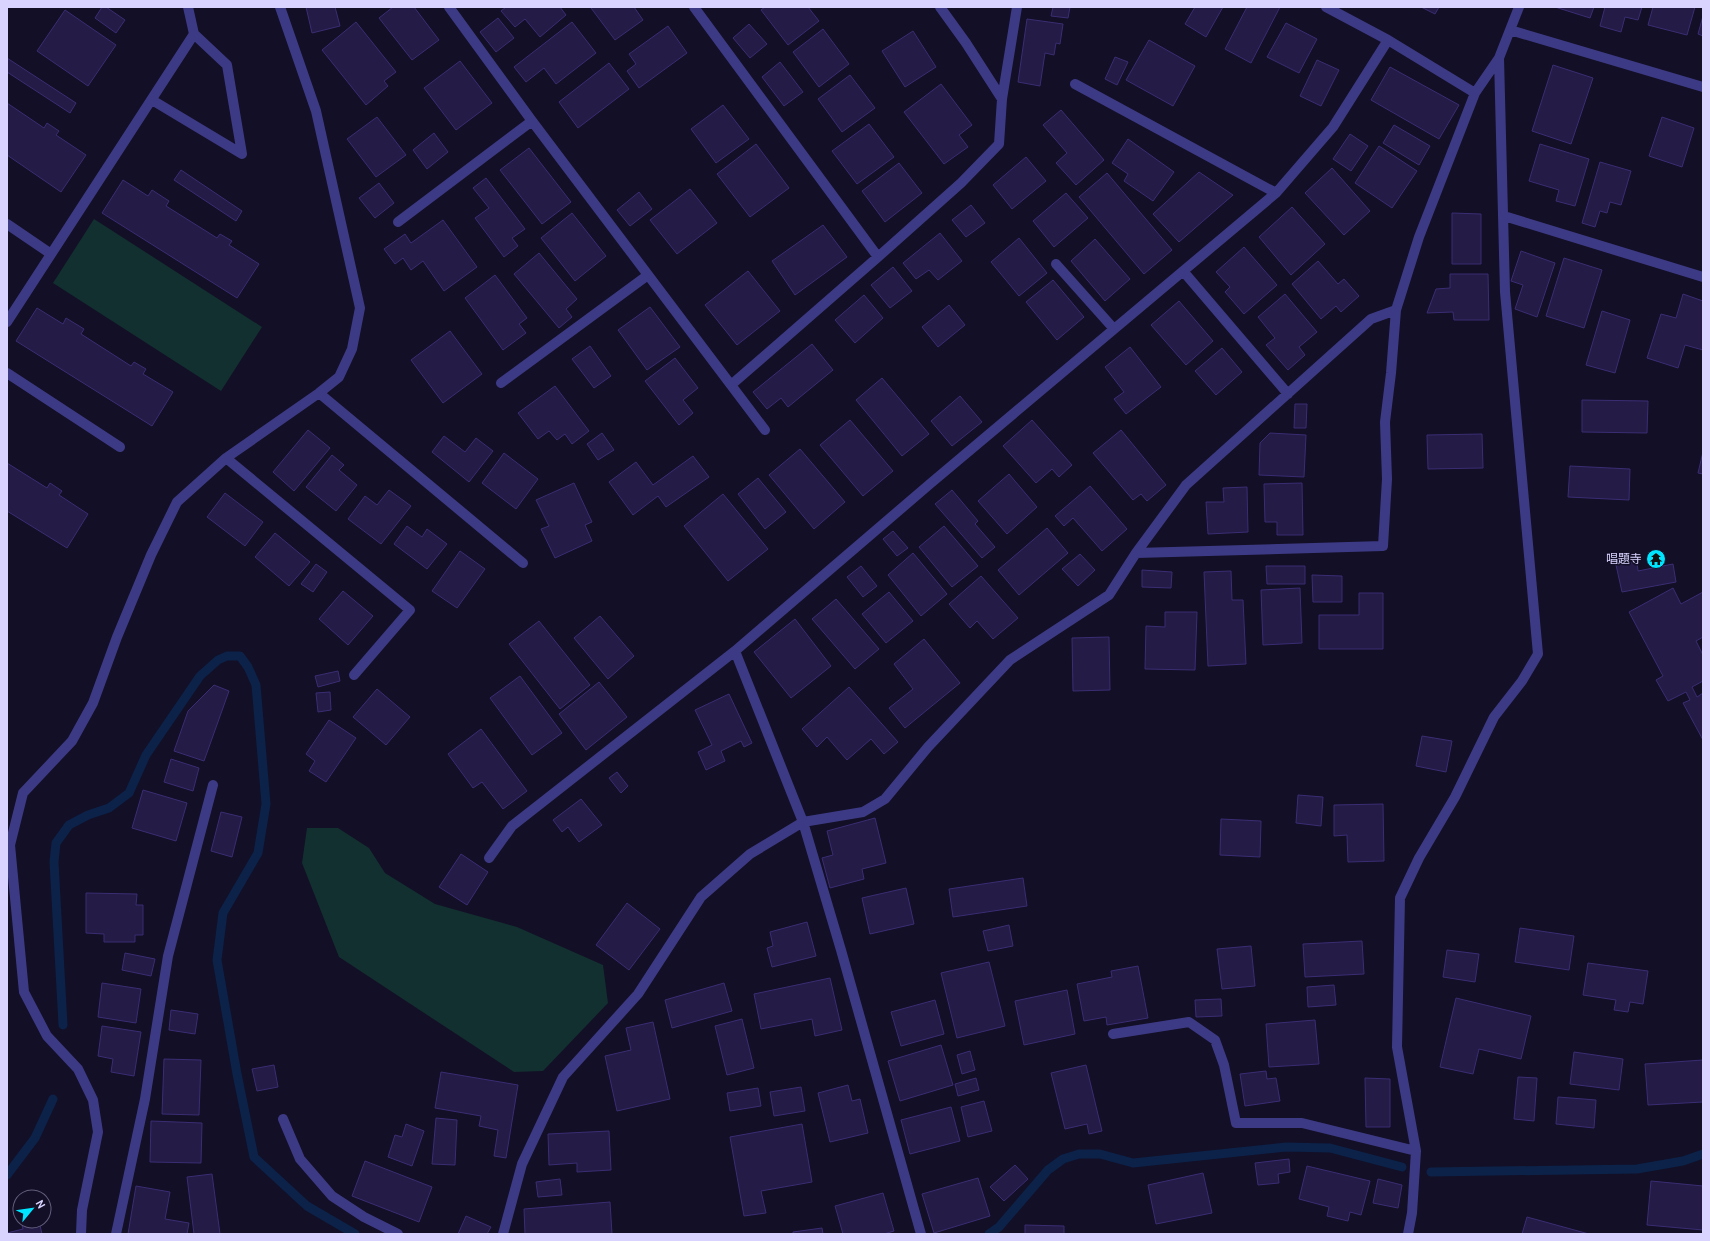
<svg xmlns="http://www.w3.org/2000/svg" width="1710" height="1241" font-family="Cabin,'Noto Sans JP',sans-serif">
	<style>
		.green { fill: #12302f }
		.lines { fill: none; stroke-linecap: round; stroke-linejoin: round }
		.stream { stroke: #0c2248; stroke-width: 9 }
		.building { fill: #241b47; stroke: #3b2d73 }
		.minor { stroke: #3d3a85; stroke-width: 10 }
		.labels { text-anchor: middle; stroke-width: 3; stroke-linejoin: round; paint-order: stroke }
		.poi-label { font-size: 12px; fill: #d9d4ff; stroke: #130f26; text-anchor: end }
	</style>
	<rect width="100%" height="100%" fill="#130f26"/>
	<path class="green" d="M94 219 262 327 221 391 53 283Z
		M307 828H338L369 848 385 873 435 904 517 927 603 965 608 1003 543 1071 514 1072 339 957 302 863Z"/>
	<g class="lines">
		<path class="stream" d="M63 1025 54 862 56 843 69 825 88 815 109 808 129 793 146 755 200 676 218 660 227 656H240L248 667 256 685 266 804 258 853 223 913 217 960 237 1074 254 1157 307 1206 355 1234
			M1431 1172 1637 1169 1683 1161 1703 1154
			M7 1175 35 1138 53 1099
			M989 1234 999 1227 1048 1170 1063 1159 1079 1154H1100L1133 1163 1286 1147 1330 1148 1402 1167"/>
	</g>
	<path class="building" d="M102 7H106L125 20 116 33 95 18Z
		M306 7H335L340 26 312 33Z
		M393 7H414L439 40 412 60 379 18Z
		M506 7H560L566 15 540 37 525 19 515 27 501 11Z
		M592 7H634L643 20 615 40 591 8Z
		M765 7H808L819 21 788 45 761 10Z
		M1053 7H1070L1068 18 1051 16Z
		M1195 7H1223L1206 37 1185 24Z
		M1247 7H1280L1251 63 1225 49Z
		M1421 7H1439L1435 14Z
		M1555 7H1594L1590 18Z
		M1605 7H1642L1638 20 1625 17 1621 32 1600 26Z
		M1653 7H1695L1687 35 1648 25Z
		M65 10 116 45 88 86 37 51Z
		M1703 16V36L1698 34Z
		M498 18 514 38 496 52 480 32Z
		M1027 19 1063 24 1060 44 1056 43 1054 55 1045 53 1040 86 1018 82Z
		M356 22 396 72 384 81 388 86 366 105 322 50Z
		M572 22 596 53 556 84 544 68 526 82 514 67Z
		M1286 23 1317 39 1299 73 1267 57Z
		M749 24 767 44 750 58 733 38Z
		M668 26 687 53 639 88 627 71 636 64 629 54Z
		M823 29 849 64 819 87 793 52Z
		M913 31 936 67 905 87 882 51Z
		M1149 40 1195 66 1173 106 1126 80Z
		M1115 57 1128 62 1117 85 1105 79Z
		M7 58 76 103 70 113 7 72Z
		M1317 60 1339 70 1321 106 1300 96Z
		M460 61 492 103 456 130 424 88Z
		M780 62 803 92 784 106 762 77Z
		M609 63 629 89 578 128 559 102Z
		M1553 65 1593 78 1571 144 1532 131Z
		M1390 67 1459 105 1439 139 1371 100Z
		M850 75 875 108 842 132 818 99Z
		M941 84 972 125 959 135 968 147 944 164 904 112Z
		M7 103 44 128 47 123 59 131 56 135 86 155 61 192 7 155Z
		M723 105 749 139 716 163 691 129Z
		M1061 110 1104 160 1076 185 1056 163 1067 153 1043 125Z
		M377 117 406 155 376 177 347 139Z
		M1662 117 1694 128 1682 167 1649 156Z
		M869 124 894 157 857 184 832 151Z
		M1394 125 1430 146 1419 165 1383 143Z
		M434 133 448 152 427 169 413 150Z
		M1350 134 1368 146 1351 171 1333 159Z
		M1128 139 1174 172 1153 201 1124 181 1128 174 1112 163Z
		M756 144 789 188 750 217 717 174Z
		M1540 144 1589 159 1575 206 1556 201 1559 190 1529 181Z
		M1379 146 1417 171 1392 208 1355 183Z
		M529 148 571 202 542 224 500 170Z
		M1026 157 1046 181 1012 209 993 185Z
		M1600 162 1631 171 1621 205 1610 202 1607 213 1600 211 1595 227 1582 223Z
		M899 163 922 193 885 222 862 191Z
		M1332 168 1370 211 1344 235 1305 193Z
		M181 170 242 211 236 221 174 180Z
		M1199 172 1233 195 1179 242 1153 214Z
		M1107 173 1172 250 1144 274 1079 197Z
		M486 178 525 229 512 238 518 246 504 257 475 218 489 208 473 188Z
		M123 180 148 196 152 190 169 201 166 206 217 238 220 234 232 241 229 245 259 264 237 298 102 213Z
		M379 183 394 203 375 218 359 198Z
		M690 189 717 223 677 254 650 220Z
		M639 192 652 209 630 226 617 210Z
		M1066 193 1088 218 1054 247 1033 221Z
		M971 205 985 223 966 237 952 220Z
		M1292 207 1325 244 1291 275 1259 237Z
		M572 213 606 256 575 281 541 238Z
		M1452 213 1481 214V264H1452Z
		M443 220 477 267 444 291 423 261 411 270 403 258 395 264 384 249 405 234 411 243Z
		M823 225 847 257 795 295 772 261Z
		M940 233 962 261 938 280 929 270 916 279 903 263Z
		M1019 238 1047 273 1019 296 991 262Z
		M1095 239 1130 279 1105 301 1071 261Z
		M1244 247 1277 285 1244 314 1225 292 1230 287 1216 272Z
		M1521 251 1555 263 1537 317 1515 309 1523 285 1511 281Z
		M539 253 577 299 566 309 572 317 559 328 514 274Z
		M1564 258 1602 270 1584 328 1546 316Z
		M1318 261 1338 284 1344 279 1359 296 1341 312 1336 306 1321 319 1292 284Z
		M893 267 912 291 890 308 871 285Z
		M748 271 780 311 737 345 705 305Z
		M1450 274H1488L1489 320H1454L1453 312 1427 313 1436 289 1450 288Z
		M495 275 527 318 519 324 526 333 503 350 465 298Z
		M1053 280 1084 317 1057 340 1026 302Z
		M1285 294 1317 332 1299 347 1305 355 1288 370 1266 345 1275 338 1258 317Z
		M1683 294 1703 301V350L1685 345 1678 368 1647 358 1661 314 1676 318Z
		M864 295 883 318 855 343 835 320Z
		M1179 301 1213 341 1186 365 1151 325Z
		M949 305 965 325 938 347 922 327Z
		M650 307 680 347 647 370 618 330Z
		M37 308 63 324 66 318 84 329 81 334 131 366 134 362 146 369 143 374 173 392 152 426 16 341Z
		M1602 311 1630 320 1615 373 1586 365Z
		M450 331 482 374 443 403 411 360Z
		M812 344 833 370 788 407 781 398 767 409 753 392Z
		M590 346 611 376 594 388 572 359Z
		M1130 347 1161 387 1126 414 1114 399 1124 392 1105 367Z
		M1222 348 1242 372 1216 395 1195 371Z
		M675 358 698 388 683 400 693 413 679 425 645 381Z
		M882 378 929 434 902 456 856 400Z
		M555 386 589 431 572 444 565 434 557 440 549 431 538 439 518 413Z
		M960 396 982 422 952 446 931 421Z
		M1582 400 1648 401 1647 433 1582 432Z
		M1295 404H1307L1306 428H1294Z
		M850 420 893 471 863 496 820 445Z
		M1032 420 1072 465 1059 477 1052 469 1036 483 1003 446Z
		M308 430 330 448 294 491 273 472Z
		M1121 430 1166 485 1147 501 1141 494 1133 500 1093 453Z
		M602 433 614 450 598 460 587 444Z
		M1270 433 1306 435 1304 477 1259 475 1260 443Z
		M1482 434 1483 468 1428 469 1427 435Z
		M444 436 465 452 476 438 493 451 469 482 432 452Z
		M800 449 845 502 814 529 769 475Z
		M1703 452V474L1698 473Z
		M504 453 538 479 516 509 482 483Z
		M332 455 344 465 339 470 357 485 336 511 306 487Z
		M693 456 709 477 666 507 658 496 633 515 609 482 636 462 653 485Z
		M7 463 47 488 50 483 62 491 59 495 88 514 67 548 7 511Z
		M1570 466 1630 469 1629 500 1568 497Z
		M1009 474 1037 507 1007 534 978 501Z
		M758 478 786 512 765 529 738 494Z
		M574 483 592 522 585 525 592 541 555 558 541 529 549 526 536 500Z
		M1302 483 1303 535H1277V522H1265L1264 484Z
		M1090 486 1127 529 1102 551 1073 518 1064 526 1055 516Z
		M1247 487 1248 532 1208 534 1206 502H1224L1223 488Z
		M389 490 411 506 381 544 348 519 365 496 377 505Z
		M952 490 978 521 975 524 995 547 982 558 935 504Z
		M225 493 263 522 245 546 207 517Z
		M723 494 768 549 728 581 684 526Z
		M407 526 422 537 427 529 447 544 427 569 394 544Z
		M944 526 978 566 952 587 919 547Z
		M1047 528 1068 553 1019 595 998 570Z
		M893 531 908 548 897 556 883 539Z
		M275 533 310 562 289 586 255 557Z
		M460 551 485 569 457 608 432 591Z
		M913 553 947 594 921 616 888 575Z
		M1080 554 1095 570 1078 586 1062 569Z
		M1637 562 1638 571 1673 564 1676 582 1622 592 1616 565Z
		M316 564 327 572 313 592 301 584Z
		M861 566 877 586 863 597 847 577Z
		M1266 566H1305V584H1267Z
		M1142 570 1172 572 1171 588 1142 587Z
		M1231 571 1232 600H1243L1246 664 1208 666 1204 572Z
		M1312 575 1342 576V602H1313Z
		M981 576 1018 618 993 639 977 621 970 628 949 604Z
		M1300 588 1302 643 1263 645 1261 590Z
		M1673 588 1681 604 1703 592V637L1696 641 1703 655V681L1692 687 1697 697 1703 693V740L1683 703 1690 700 1686 692 1668 701 1656 680 1663 676 1629 612Z
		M343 591 373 616 348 645 319 619Z
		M889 592 913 621 886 643 862 614Z
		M1359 593H1383V649H1319V615H1359Z
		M836 599 879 649 855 669 812 619Z
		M1165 612H1197L1195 670 1145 669 1146 626 1165 627Z
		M600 616 634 656 608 679 574 638Z
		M795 619 831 666 791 698 754 652Z
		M539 621 590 685 560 709 509 644Z
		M1109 637 1110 690 1073 691 1072 638Z
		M924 639 960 683 905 728 889 708 913 689 894 664Z
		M338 671 340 681 318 687 315 676Z
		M520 676 562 733 532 755 490 698Z
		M599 682 627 717 586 750 559 714Z
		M214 685 229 691 204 761 174 751 188 711Z
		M849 687 898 742 884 754 871 739 847 760 827 737 817 747 802 729Z
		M377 689 410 717 386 745 353 717Z
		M330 692 331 710 318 712 316 693Z
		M729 694 752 743 744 747 741 741 721 751 725 761 706 770 698 752 712 745 695 710Z
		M329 720 356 738 326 782 309 771 315 761 306 754Z
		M481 729 527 791 503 809 482 782 473 788 448 754Z
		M1422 736 1452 741 1446 772 1416 766Z
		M171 759 199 768 193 791 164 782Z
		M617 772 628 786 621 793 609 778Z
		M143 790 187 803 176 841 132 828Z
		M1298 795 1323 797 1321 826 1296 823Z
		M581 799 602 825 579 842 568 827 562 832 553 820Z
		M1383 804 1384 861 1348 862 1347 835 1334 836V805Z
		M221 812 242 817 232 857 211 851Z
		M875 818 886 863 862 869 864 879 830 888 822 858 833 855 827 831Z
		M1221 819 1261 821 1260 857 1220 855Z
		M461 854 488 872 467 905 439 887Z
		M1023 878 1027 906 953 917 949 889Z
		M906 888 914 924 870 934 862 898Z
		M86 893 137 894 136 905H143V935H135V942H104V934L86 933Z
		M627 903 660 929 629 970 596 945Z
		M807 922 816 956 772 967 767 948 773 946 770 932Z
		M1009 925 1013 946 988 951 983 931Z
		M1520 928 1574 936 1569 970 1515 962Z
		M1362 941 1364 974 1305 977 1303 944Z
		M1251 946 1255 986 1222 989 1217 949Z
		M1447 950 1479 954 1475 982 1443 977Z
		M125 953 155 959 151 976 122 970Z
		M989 962 1005 1026 957 1038 941 973Z
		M1588 963 1648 971 1643 1004 1630 1002 1628 1012 1614 1010 1616 1000 1583 995Z
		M1138 966 1148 1018 1107 1025 1106 1017 1084 1021 1077 984 1112 977 1111 971Z
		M830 978 842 1030 815 1036 812 1019 761 1029 754 994Z
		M102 983 141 989 136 1023 98 1017Z
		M724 983 732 1011 672 1028 665 1000Z
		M1334 985 1336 1005 1308 1007 1307 987Z
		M1067 990 1075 1034 1024 1045 1015 1001Z
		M1456 998 1531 1016 1521 1059 1479 1049 1473 1074 1440 1067Z
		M1221 999 1222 1016 1196 1017 1195 1000Z
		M935 1000 944 1034 901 1046 891 1012Z
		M171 1010 198 1014 195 1034 169 1030Z
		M742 1019 754 1068 727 1075 715 1026Z
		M1315 1020 1319 1064 1269 1067 1266 1024Z
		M653 1022 670 1099 617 1111 605 1056 631 1050 626 1028Z
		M102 1026 141 1032 134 1076 111 1072 113 1059 98 1056Z
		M941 1045 953 1085 900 1101 888 1061Z
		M970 1051 975 1070 962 1074 957 1055Z
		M1574 1052 1623 1059 1619 1090 1570 1084Z
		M164 1059 201 1060 199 1115 162 1114Z
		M1703 1060V1102L1648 1105 1645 1064Z
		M274 1065 278 1087 257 1091 252 1069Z
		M1086 1065 1102 1131 1089 1134 1087 1124 1065 1129 1051 1073Z
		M1266 1071 1267 1079 1276 1078 1280 1101 1245 1106 1240 1074Z
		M441 1072 518 1085 506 1158 494 1156 498 1130 479 1126 481 1116 435 1108Z
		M1518 1077 1537 1078 1534 1121 1514 1119Z
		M976 1078 979 1090 958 1096 955 1084Z
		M1365 1078 1390 1079V1127H1366Z
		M848 1085 852 1101 860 1099 868 1133 830 1142 818 1093Z
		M801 1087 805 1111 774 1116 770 1092Z
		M758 1088 761 1106 730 1111 727 1093Z
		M1558 1097 1596 1100 1594 1128 1556 1124Z
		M984 1101 992 1131 968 1137 961 1107Z
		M951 1107 960 1141 910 1154 901 1120Z
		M436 1118 457 1120 455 1165 432 1164Z
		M151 1121 202 1123 201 1163 150 1162Z
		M406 1124 424 1131 412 1166 388 1157 395 1135 402 1137Z
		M802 1124 812 1182 761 1191 766 1213 744 1216 730 1137Z
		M609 1131 611 1170 577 1172V1163L549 1165 548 1134Z
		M1289 1159 1290 1172 1278 1174 1279 1183 1258 1185 1255 1163Z
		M365 1161 432 1187 419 1222 352 1196Z
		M1015 1165 1028 1179 1004 1201 990 1187Z
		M1307 1166 1370 1181 1361 1215 1350 1212 1348 1221 1327 1216 1329 1207 1299 1199Z
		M1203 1173 1212 1213 1156 1224 1148 1185Z
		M212 1174 220 1234H194L187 1177Z
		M978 1178 990 1216 934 1233 922 1194Z
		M560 1179 562 1195 538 1197 536 1182Z
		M1378 1179 1402 1185 1398 1208 1373 1203Z
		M1651 1181 1703 1186V1230L1647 1225Z
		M136 1186 170 1192 165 1219 189 1223 187 1234H128Z
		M883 1193 894 1231 884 1234H843L835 1206Z
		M610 1202 612 1234H525L524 1209Z
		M466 1216 491 1227 487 1234H458Z
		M1527 1217 1589 1234H1522Z
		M21 1221H39L42 1234H7V1233L23 1229Z
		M1025 1225 1064 1226V1234H1025Z
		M822 1228 823 1234H793V1232Z"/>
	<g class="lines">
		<path class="minor" d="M449 7 532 121 731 385 878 257 961 183 999 144 1002 99 1017 7
			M694 7 878 257
			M940 7 966 43 1002 99
			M1326 7 1388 40 1475 93
			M1510 30 1703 87
			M1075 84 1276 193
			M152 100 242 154 227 65 194 34
			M1504 216 1703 277
			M398 222 532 121
			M7 224 51 254
			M1056 264 1114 329
			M1183 271 1288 394
			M7 322 194 34 188 7
			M7 373 120 447
			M501 383 648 275
			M731 385 765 430
			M319 393 523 563
			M226 458 410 610 354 675
			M1136 553 1186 485 1371 319 1396 310
			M489 858 512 826 735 651
			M1113 1034 1189 1022 1215 1040 1224 1065 1236 1123H1302L1416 1151
			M283 1119 300 1159 332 1196 364 1217 398 1234
			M81 1234 82 1210 98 1132 93 1100 78 1069 47 1036 24 992 10 845 23 793 72 741 93 703 117 637 151 555 177 502 226 458 319 393 339 377 352 349 360 308 316 111 280 7
			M116 1234 145 1099 168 956 213 785
			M503 1234 522 1164 563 1077 638 994 701 897 750 854 803 822 863 812 885 799 928 747 1010 660 1109 595 1136 553 1383 546 1387 479 1385 422 1391 373 1396 310 1419 237 1475 93 1499 58 1519 7
			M921 1234 841 950 803 822 735 651 931 483 1276 193 1333 127 1388 40
			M1408 1234 1412 1213 1416 1151 1397 1047 1400 898 1419 858 1455 797 1494 717 1522 681 1538 654 1505 292 1499 58"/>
	</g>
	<defs>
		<symbol id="temple-disc" viewBox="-11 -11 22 22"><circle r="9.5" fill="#00e5ff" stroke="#130f26"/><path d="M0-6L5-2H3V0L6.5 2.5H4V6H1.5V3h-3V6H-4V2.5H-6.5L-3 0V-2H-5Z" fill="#111"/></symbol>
	</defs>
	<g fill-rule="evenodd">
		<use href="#temple-disc" x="1645" y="548" width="22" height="22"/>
	</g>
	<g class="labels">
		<g class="poi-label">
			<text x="1642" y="563">唱題寺</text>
		</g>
	</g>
	<rect width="1710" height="1241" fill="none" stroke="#d9d4ff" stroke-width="16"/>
	<g transform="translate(32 1209) rotate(61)"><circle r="19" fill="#130f26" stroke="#625e7d"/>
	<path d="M0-3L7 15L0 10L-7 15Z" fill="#00e5ff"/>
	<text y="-6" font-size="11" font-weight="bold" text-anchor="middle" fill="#d9d4ff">N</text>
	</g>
</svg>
